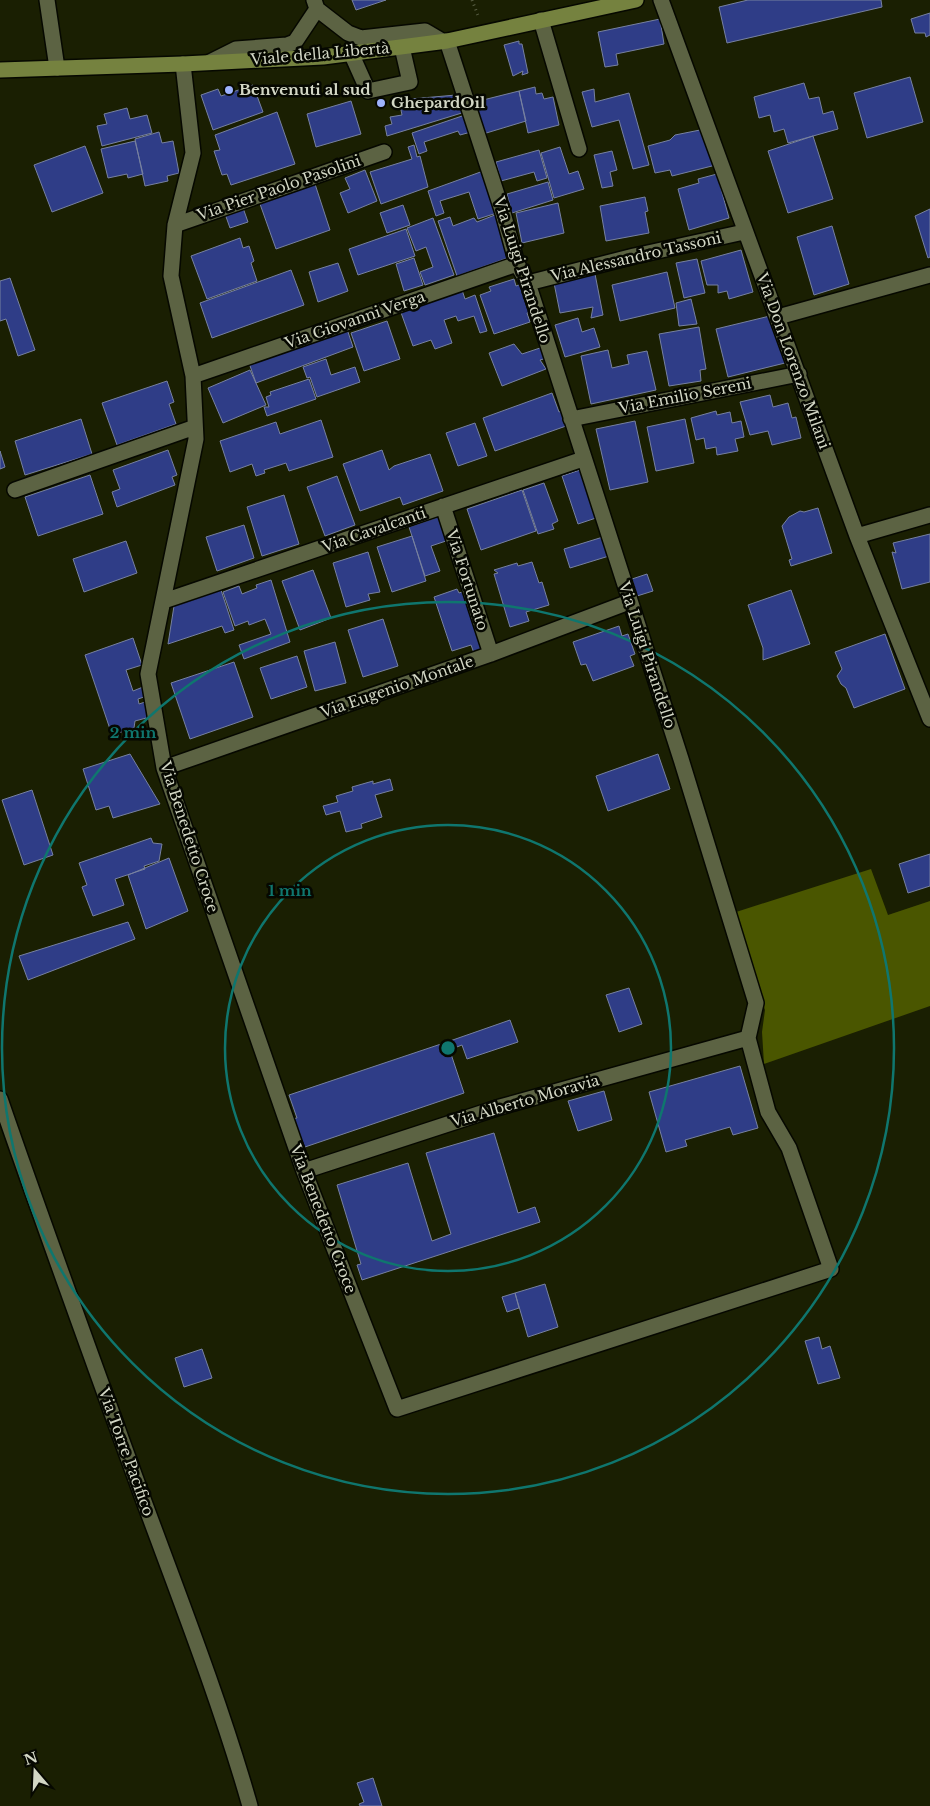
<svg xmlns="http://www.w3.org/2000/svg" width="930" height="1806" font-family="'Libre Baskerville',serif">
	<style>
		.forest { fill: #4a5600 }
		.building { fill: #2f3d87; stroke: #7781a0 }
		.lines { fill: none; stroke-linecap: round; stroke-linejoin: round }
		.minor-casing { stroke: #060800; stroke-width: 18 }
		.major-casing { stroke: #060800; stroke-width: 18 }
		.path { stroke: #585d43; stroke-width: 3; stroke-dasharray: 1 4; stroke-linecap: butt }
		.minor { stroke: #5c6343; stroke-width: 15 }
		.major { stroke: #75823f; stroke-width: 15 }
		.ring { fill: none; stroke: #0f766e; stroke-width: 2.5 }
		.poi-dot { fill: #9eb3fd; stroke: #060801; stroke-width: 2 }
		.labels { text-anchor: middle; stroke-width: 5; stroke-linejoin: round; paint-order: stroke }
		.street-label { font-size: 15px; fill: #d3d7c5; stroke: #060801 }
		.poi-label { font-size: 15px; font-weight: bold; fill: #d3d7c5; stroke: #060801; text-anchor: start }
		.centre { fill: #0f766e; stroke: #060801; stroke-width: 2.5 }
		.ring-label { font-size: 15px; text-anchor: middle; font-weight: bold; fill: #0f766e; stroke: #060801; stroke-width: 5; stroke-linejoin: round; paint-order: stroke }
	</style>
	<rect width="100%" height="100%" fill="#1a1f02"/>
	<path class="forest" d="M871 869 888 915 930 901V1006L764 1064 762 1032 765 1010 733 913Z"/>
	<path class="building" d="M352 0H386L356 10Z
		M748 0H881L882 7 727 43 719 7Z
		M930 13V35L926 37 925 33H915L911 19Z
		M660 19 664 44 616 54 618 65 605 67 598 32Z
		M519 41V44H522L528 73 522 75 523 71 513 76 504 45Z
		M910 77 923 122 867 138 854 93Z
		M804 83 809 99 819 97 823 114 833 111 838 129 788 143 784 129 774 132 770 115 759 118 754 97Z
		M253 85 263 112 213 130 201 95 218 89 221 96Z
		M535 87 536 94 542 93 544 99 553 97 559 125 528 133 519 91Z
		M594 89 595 102 629 93 649 165 633 169 619 120 592 127 582 92Z
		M519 91 526 121 483 134 475 102Z
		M456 95 465 112 387 136 385 126 392 124 390 117 402 115 399 100Z
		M351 101 361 134 316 147 307 114Z
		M127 108 130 119 147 115 152 133 102 146 97 126 107 124 104 114Z
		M277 112 295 164 231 185 227 174 222 175 214 151 220 150 215 135Z
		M465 115 471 132 460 135 458 131 424 142 427 151 419 154 412 133Z
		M705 129 716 165 672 176 670 170 655 173 648 146 670 140 675 135Z
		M159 132 162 143 173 141 179 173 167 176 168 181 145 186 135 139Z
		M813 136 833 199 788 213 768 151Z
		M135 141 143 174 128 178 127 174 108 178 101 149Z
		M414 145 417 157 420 156 428 187 381 204 370 172 412 159 408 147Z
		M85 146 103 193 52 212 34 165Z
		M560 147 569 174 578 171 584 189 554 198 541 153Z
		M539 150 547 178 537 181 534 172 501 181 496 162Z
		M612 151 617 170 610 172 613 186 602 188 594 155Z
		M365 170 377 201 348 213 340 193 350 189 345 178Z
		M486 170 500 212 478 219 469 192 440 201 444 213 436 216 428 191Z
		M717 174 729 218 689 230 678 189 699 183 698 179Z
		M548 182 553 200 512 213 507 194Z
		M315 184 330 230 276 249 260 204Z
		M645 197 648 211 645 212 649 233 606 241 600 206Z
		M558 203 564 233 522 243 516 213Z
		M242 205 248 222 230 228 224 211Z
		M403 205 410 225 387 233 380 213Z
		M930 209V257L928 258 915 216Z
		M500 213 513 256 457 276 438 221 450 217 453 226 474 218 477 222Z
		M433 218 454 275 425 285 420 272 433 267 426 247 416 251 407 228Z
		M832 226 849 284 814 295 797 237Z
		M406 229 415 256 358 275 349 249Z
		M240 238 243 248 249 246 254 261 251 263 257 281 207 299 191 256Z
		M741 250 753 292 729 299 727 291 718 293V285H707L701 261Z
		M414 258 423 285 404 291 396 264Z
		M697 259 705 293 684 298 676 263Z
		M338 263 348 291 318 302 309 272Z
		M291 270 304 305 212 338 200 303Z
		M667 272 675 308 620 321 612 285Z
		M595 274 603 315 591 318 593 307 560 313 554 283Z
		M10 278 35 350 18 356 6 319 0 321V281Z
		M514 279 516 286 521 284 530 312 527 313 530 322 494 334 480 295 491 291 489 287Z
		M461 287 465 299 475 295 487 331 480 333 474 316 458 321 456 316 444 320 452 343 435 349 431 340 413 346 399 307Z
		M691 299 697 324 679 326 676 303Z
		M774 315 785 363 728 377 716 329Z
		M578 318 582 332 594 328 600 347 565 357 555 325Z
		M387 321 400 359 364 371 351 333Z
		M346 326 353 347 256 383 248 360Z
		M699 327 706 369 700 370 701 381 669 386 659 334Z
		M514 344 522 354 543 347 547 358 540 360 546 369 502 386 489 353Z
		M608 350 612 368 629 364 627 355 647 351 656 390 591 404 581 356Z
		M326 359 331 375 355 367 360 382 317 397 310 377 307 378 303 367Z
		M250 370 266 405 223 423 208 388Z
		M309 379 316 399 267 416 264 407H269L266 397 271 395 270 392Z
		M167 381 174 402 169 404 176 424 117 445 102 403Z
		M552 393 559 412 564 410 569 425 495 451 483 418Z
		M770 395 773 407 788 403 792 418 796 417 801 438 772 445 768 431 750 435 740 402Z
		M716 411 717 415 730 412 732 423 741 421 744 437 735 439 738 451 717 455 716 447 706 449 704 438 696 440 691 418Z
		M81 419 92 454 25 475 15 441Z
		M685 419 694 463 656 471 647 427Z
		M321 420 333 457 289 471 286 463 264 470 265 473 256 476 252 464 230 472 220 441 276 422 280 434Z
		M635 421 648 482 610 490 596 429Z
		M475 423 487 456 458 466 446 433Z
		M168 450 177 475 172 477 175 485 117 507 112 492 120 489 113 470Z
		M382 450 389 470 394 466 430 454 443 491 403 505 400 497 360 511 343 464Z
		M0 451 5 467 0 469Z
		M583 469 599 517 578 524 562 476Z
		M90 475 103 514 38 536 25 497Z
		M337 476 355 525 325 536 307 487Z
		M544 483 558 521 552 524 554 529 538 534 523 490Z
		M522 490 536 531 481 550 467 509Z
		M284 495 299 544 262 556 247 507Z
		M818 508 832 553 791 566 789 560 792 559 782 526 789 517 800 511 804 512Z
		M441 516 449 540 431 546 440 571 425 576 409 527Z
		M244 525 254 558 217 571 206 537Z
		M930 534V582L902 589 892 552 896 553 893 543Z
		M412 536 426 581 392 592 377 547Z
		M603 537 609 556 570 568 564 549Z
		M126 541 137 573 84 592 73 559Z
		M368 552 380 592 368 594 370 600 346 607 333 563Z
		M532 562 539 583 542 582 549 605 526 612 529 621 510 627 494 574 498 573 494 570 517 563 518 566Z
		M313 570 331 618 300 630 282 581Z
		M647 574 653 591 637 596 632 579Z
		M271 580 290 642 244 659 239 645 271 634 265 619 249 625 248 621 235 626 223 592 239 586 242 594 257 588 256 585Z
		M457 589 459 593 468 590 488 648 474 653 471 645 452 651 434 597Z
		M221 590 234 630 225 633 222 626 168 644 174 606Z
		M791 590 810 644 763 660V648L748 605Z
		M383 619 398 666 363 677 348 630Z
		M619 626 622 636 628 634 635 654 630 656 634 666 593 681 586 664 581 665 573 642Z
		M885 634 905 689 854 708 846 688 841 684 837 676 842 669 835 652Z
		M133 638 142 665 126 670 133 691 143 687 147 696 138 699 139 704 145 702 150 717 135 721 134 728 112 735 85 655Z
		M335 642 346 683 315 691 304 651Z
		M297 656 307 687 271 699 260 668Z
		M234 662 253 717 190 739 171 683Z
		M130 754 160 804 113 818 109 806 96 810 83 769Z
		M658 754 670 789 608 811 596 776Z
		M390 779 393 790 375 795 382 817 361 824 362 828 346 832 340 811 326 815 323 806 338 802 336 796 353 791 352 787 373 781V784Z
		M32 790 53 855 24 865 2 800Z
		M151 838 153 843 162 844 159 861 144 866 145 869 115 879 124 905 93 916 82 887 87 885 79 863Z
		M930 854V886L908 893 899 864Z
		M169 858 188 911 146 929 128 875Z
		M128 922 135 939 28 980 19 956Z
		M629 988 642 1024 619 1032 606 995Z
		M510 1020 518 1042 467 1059 462 1045 449 1050 447 1042Z
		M447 1042 464 1093 302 1148 292 1119 297 1118 289 1095Z
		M740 1066 758 1128 733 1135 730 1127 685 1140 687 1146 666 1152 649 1092Z
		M604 1091 612 1120 578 1131 568 1101Z
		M494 1133 518 1213 535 1207 540 1222 362 1280 357 1265 361 1264 337 1185 408 1163 432 1241 451 1234 426 1153Z
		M545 1284 558 1327 528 1337 515 1293Z
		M515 1293 519 1308 507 1312 502 1297Z
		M819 1337 822 1349 830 1346 840 1378 818 1384 805 1341Z
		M202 1349 212 1378 184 1387 175 1358Z
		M373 1778 382 1806H360L359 1804 364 1802 357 1783Z"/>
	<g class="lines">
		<defs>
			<path id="minor" d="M47 0 57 68
				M314 0 317 9 348 33 361 38 425 31 442 41
				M661 0 857 536 930 719
				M541 20 579 149
				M351 53 368 91 410 82 402 47
				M210 62 236 49 287 45 295 42 317 9
				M183 64 193 153 175 225 171 276 193 376 196 439 148 674 164 768 304 1171 397 1409 831 1269 789 1148 768 1112 748 1038 756 1003 681 759 528 283 517 264 503 213 447 41
				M175 225 384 152
				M528 283 634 256 744 232
				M778 317 930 275
				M193 376 517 264
				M571 419 799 374
				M15 490 195 427
				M443 506 491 654
				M857 536 930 515
				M164 601 583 459
				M164 768 491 654 629 602
				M0 1099C46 1232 94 1364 142 1496 180 1599 220 1701 250 1806
				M304 1171 500 1107 748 1038"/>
			<path id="major" d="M0 70 183 64 323 57 447 41 636 0"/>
		</defs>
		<use href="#minor" class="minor-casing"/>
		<use href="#major" class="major-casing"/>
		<path class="path" d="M472 0 479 18"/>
		<use href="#minor" class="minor"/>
		<use href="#major" class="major"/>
	</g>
	<g class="ring">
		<circle cx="448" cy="1048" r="223"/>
		<circle cx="448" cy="1048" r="446"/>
	</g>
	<g class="poi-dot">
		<circle cx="229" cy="90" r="5"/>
		<circle cx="381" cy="103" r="5"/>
	</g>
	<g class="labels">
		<g class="street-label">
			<text transform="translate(320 54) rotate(-5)" y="5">Viale della Libertà</text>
			<text transform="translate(279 188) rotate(-19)" y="5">Via Pier Paolo Pasolini</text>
			<text transform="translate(636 257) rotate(-13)" y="5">Via Alessandro Tassoni</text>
			<text transform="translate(522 270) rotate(72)" y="5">Via Luigi Pirandello</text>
			<text transform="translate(355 320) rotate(-19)" y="5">Via Giovanni Verga</text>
			<text transform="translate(793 361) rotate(70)" y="5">Via Don Lorenzo Milani</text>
			<text transform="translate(685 396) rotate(-11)" y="5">Via Emilio Sereni</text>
			<text transform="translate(374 530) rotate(-19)" y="5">Via Cavalcanti</text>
			<text transform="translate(467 580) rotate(72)" y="5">Via Fortunato</text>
			<text transform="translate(647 655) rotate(72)" y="5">Via Luigi Pirandello</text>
			<text transform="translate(397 687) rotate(-19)" y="5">Via Eugenio Montale</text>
			<text transform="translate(189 837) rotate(72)" y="5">Via Benedetto Croce</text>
			<text transform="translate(525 1101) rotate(-16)" y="5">Via Alberto Moravia</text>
			<text transform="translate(323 1219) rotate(69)" y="5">Via Benedetto Croce</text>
			<text transform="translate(126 1452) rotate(70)" y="5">Via Torre Pacifico</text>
		</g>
		<g class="poi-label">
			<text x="239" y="95">Benvenuti al sud</text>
			<text x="391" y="108">GhepardOil</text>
		</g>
	</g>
	<circle cx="448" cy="1048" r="8" class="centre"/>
	<g class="ring-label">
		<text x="133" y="738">2 min</text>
		<text x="290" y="896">1 min</text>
	</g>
	<g transform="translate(35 1771) rotate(341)" stroke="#060801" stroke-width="4" paint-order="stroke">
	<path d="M0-4L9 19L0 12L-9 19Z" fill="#d3d7c5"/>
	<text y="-8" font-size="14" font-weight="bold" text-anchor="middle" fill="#d3d7c5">N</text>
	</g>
</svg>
